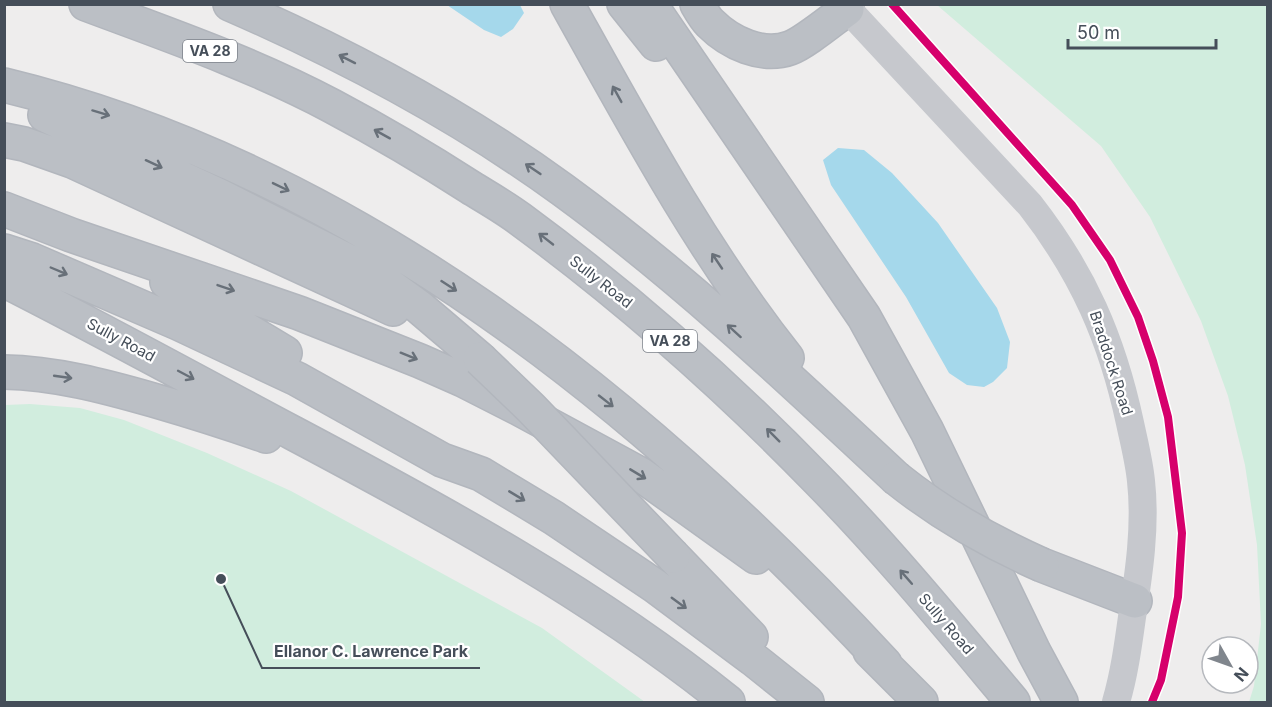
<svg xmlns="http://www.w3.org/2000/svg" width="1272" height="707" font-family="Inter,sans-serif">
	<style>
		.green { fill: #d1edde }
		.water { fill: #a5d8eb }
		.lines { fill: none; stroke-linecap: round; stroke-linejoin: round }
		.highway-casing { stroke: #b2b6bd; stroke-width: 36 }
		.major { stroke: #c6c8cd; stroke-width: 28 }
		.highway { stroke: #bbbfc5; stroke-width: 33 }
		.highway-bridge-casing { stroke: #b2b6bd; stroke-width: 36; stroke-linecap: butt }
		.highway-bridge { stroke: #bbbfc5; stroke-width: 33 }
		.cycleway-casing { stroke: #fff; stroke-width: 11 }
		.cycleway { stroke: #d6006c; stroke-width: 8 }
		.oneway { stroke: #687079 }
		.labels { text-anchor: middle; stroke-width: 4.5; stroke-linejoin: round; paint-order: stroke }
		.shield { fill: #fff; stroke: #7d838b; stroke-width: 1.5 }
		.shield-label { font-size: 14px; font-weight: bold; fill: #454e59 }
		.street-label { font-size: 15px; fill: #454e59; stroke: #fff }
		.leader { fill: none; stroke: #454e59; stroke-width: 2 }
		.callout-dot { fill: #454e59; stroke: #fff; stroke-width: 2 }
		.callout-label { font-size: 16px; text-anchor: middle; font-weight: bold; fill: #454e59; stroke: #fff; stroke-width: 4.5; stroke-linejoin: round; paint-order: stroke }
	</style>
	<rect width="100%" height="100%" fill="#eeeded"/>
	<path class="green" d="M937 5H1267V702H1249L1254 686 1261 624 1257 545 1245 465 1228 396 1201 321 1150 217 1101 146Z
		M30 404 80 408 124 420 207 453 291 491 542 628 645 702H5V405Z"/>
	<path class="water" d="M447 5H520L524 13 513 29 501 37 484 30Z
		M838 148 864 150 892 173 938 223 997 308 1010 342 1007 368 993 382 984 387 967 385 949 373 906 297 831 185 823 160Z"/>
	<g class="lines">
		<defs>
			<path id="highway" d="M86 4C169 35 253 64 332 106 379 131 425 158 470 187 486 197 504 207 520 219 626 297 726 385 818 480 887 550 950 627 1013 702
				M230 4C347 55 460 115 563 190 681 276 789 378 896 478
				M567 4C635 126 701 249 787 358
				M624 4 656 44
				M650 4 864 317 927 431 1034 652 1061 702
				M697 4C701 11 705 18 710 23 730 43 762 58 790 48 804 43 833 19 847 9
				M4 85C354 170 646 406 885 664
				M45 115 220 196 350 262 386 283 419 307 480 359
				M4 140 24 144 72 161 393 309
				M4 209 71 235 299 313 420 361 463 380 518 408 640 474 756 557
				M4 251 32 260 178 323 297 379 442 460 481 474 554 518 655 586 753 659 807 702
				M4 280C101 329 197 382 293 433 444 513 595 595 728 702
				M167 282 285 353
				M4 372C55 373 104 386 153 400 191 411 229 423 266 436
				M673 556 751 637
				M1042 565 1135 601
				M870 651 921 702"/>
		</defs>
		<use href="#highway" class="highway-casing"/>
		<path class="major" d="M843 4 1030 205C1083 273 1112 339 1130 423 1134 442 1139 461 1141 481 1146 526 1139 573 1132 617 1128 646 1124 675 1116 702"/>
		<use href="#highway" class="highway"/>
		<defs>
			<path id="highway-bridge" d="M480 359 531 408 673 556
				M896 478C941 514 990 542 1042 565"/>
		</defs>
		<use href="#highway-bridge" class="highway-bridge-casing"/>
		<use href="#highway-bridge" class="highway-bridge"/>
		<defs>
			<path id="cycleway" d="M892 4 1072 205 1110 260 1138 317 1153 361 1168 417 1182 533 1178 597 1161 680 1152 702"/>
		</defs>
		<use href="#cycleway" class="cycleway-casing"/>
		<use href="#cycleway" class="cycleway"/>
	</g>
	<defs><path id="oneway-shaft" d="M-6 0H5M1.5-3L5.5 0L1.5 3" fill="none" stroke-width="1.6" stroke-linecap="round" stroke-linejoin="round" transform="scale(1.5)"/></defs>
	<g class="oneway">
		<use href="#oneway-shaft" transform="translate(347 59) rotate(-153)"/>
		<use href="#oneway-shaft" transform="translate(617 94) rotate(-119)"/>
		<use href="#oneway-shaft" transform="translate(101 113) rotate(17)"/>
		<use href="#oneway-shaft" transform="translate(382 134) rotate(-151)"/>
		<use href="#oneway-shaft" transform="translate(154 164) rotate(25)"/>
		<use href="#oneway-shaft" transform="translate(533 169) rotate(-146)"/>
		<use href="#oneway-shaft" transform="translate(281 187) rotate(26)"/>
		<use href="#oneway-shaft" transform="translate(546 239) rotate(-142)"/>
		<use href="#oneway-shaft" transform="translate(717 261) rotate(-124)"/>
		<use href="#oneway-shaft" transform="translate(59 271) rotate(23)"/>
		<use href="#oneway-shaft" transform="translate(449 286) rotate(33)"/>
		<use href="#oneway-shaft" transform="translate(226 288) rotate(19)"/>
		<use href="#oneway-shaft" transform="translate(734 331) rotate(-138)"/>
		<use href="#oneway-shaft" transform="translate(409 356) rotate(22)"/>
		<use href="#oneway-shaft" transform="translate(186 375) rotate(28)"/>
		<use href="#oneway-shaft" transform="translate(63 377) rotate(8)"/>
		<use href="#oneway-shaft" transform="translate(606 401) rotate(38)"/>
		<use href="#oneway-shaft" transform="translate(773 435) rotate(-135)"/>
		<use href="#oneway-shaft" transform="translate(638 474) rotate(31)"/>
		<use href="#oneway-shaft" transform="translate(517 496) rotate(31)"/>
		<use href="#oneway-shaft" transform="translate(906 577) rotate(-131)"/>
		<use href="#oneway-shaft" transform="translate(679 603) rotate(36)"/>
	</g>
	<g class="labels">
		<g class="shield">
			<rect x="183" y="40" width="54" height="22" rx="4.5"/>
			<rect x="643" y="330" width="54" height="22" rx="4.5"/>
		</g>
		<g class="shield-label">
			<text x="210" y="56">VA 28</text>
			<text x="670" y="346">VA 28</text>
		</g>
		<g class="street-label">
			<text transform="translate(601 282) rotate(38)" y="5">Sully Road</text>
			<text transform="translate(121 340) rotate(28)" y="5">Sully Road</text>
			<text transform="translate(1111 363) rotate(72)" y="5">Braddock Road</text>
			<text transform="translate(946 624) rotate(49)" y="5">Sully Road</text>
		</g>
	</g>
	<path class="leader" d="M221 579L262 668H480"/>
	<circle class="callout-dot" cx="221" cy="579" r="6"/>
	<g class="callout-label">
		<text x="371" y="657">Ellanor C. Lawrence Park</text>
	</g>
	<rect width="1272" height="707" fill="none" stroke="#454e59" stroke-width="12"/>
	<g transform="translate(1230 665) rotate(130)"><circle r="28" fill="#ffffff" stroke="#b5b8bd" stroke-width="1.5"/>
	<path d="M0-4.5L10 22L0 15L-10 22Z" fill="#80868d"/>
	<text y="-9" font-size="16" font-weight="bold" text-anchor="middle" fill="#454e59">N</text>
	</g>
	<path d="M1068 39v9h148v-9" fill="none" stroke="#454e59" stroke-width="3"/>
	<text x="1077" y="39" font-size="18" fill="#454e59" stroke="#ffffff" stroke-width="4.5" paint-order="stroke">50 m</text>
</svg>
